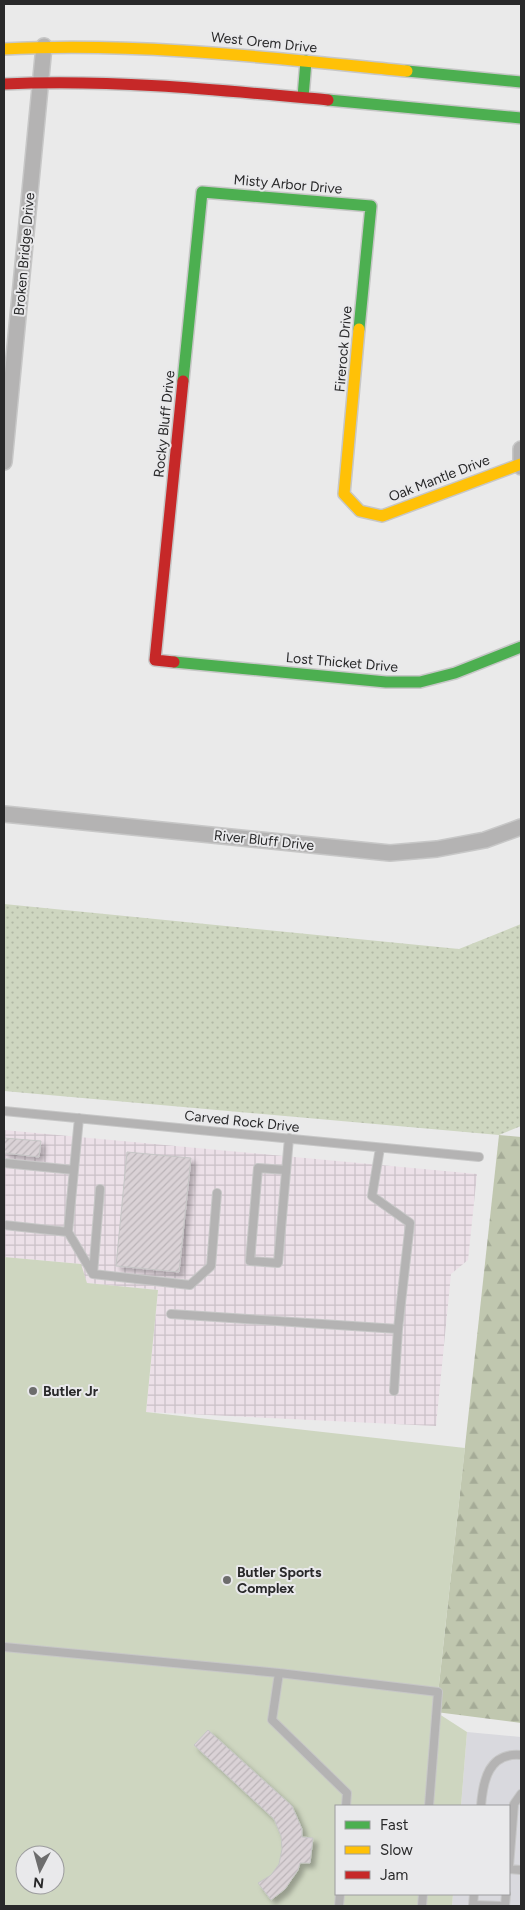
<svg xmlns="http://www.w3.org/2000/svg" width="525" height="1910" font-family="Figtree,sans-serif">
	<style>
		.built { fill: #d9d9de }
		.industrial { fill: url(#industrial-grid) }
		.grass { fill: url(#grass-dots) }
		.forest { fill: url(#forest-firs) }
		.park { fill: #ced6c0; fill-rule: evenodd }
		.building { fill: url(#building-hatch); stroke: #c6c6c6; filter: url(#shadow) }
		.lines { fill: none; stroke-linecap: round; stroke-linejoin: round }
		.lane-casing { stroke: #c7c7c7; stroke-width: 10 }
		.street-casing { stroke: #c7c7c7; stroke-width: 18 }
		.fast-casing { stroke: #c7c7c7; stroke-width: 14 }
		.slow-casing { stroke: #c7c7c7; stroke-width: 14 }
		.jam-casing { stroke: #c7c7c7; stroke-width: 14 }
		.lane { stroke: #b4b3b3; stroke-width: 8 }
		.street { stroke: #b4b3b3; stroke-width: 15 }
		.fast { stroke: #4caf50; stroke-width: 11 }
		.slow { stroke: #ffc107; stroke-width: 11 }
		.jam { stroke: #c62828; stroke-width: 11 }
		.poi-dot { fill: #6d6d6d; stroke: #e9e9eb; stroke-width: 2 }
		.labels { text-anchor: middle; stroke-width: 4; stroke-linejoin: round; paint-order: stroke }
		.street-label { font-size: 14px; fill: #29292a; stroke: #e9e9eb }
		.poi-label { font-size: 14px; font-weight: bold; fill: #29292a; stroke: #e9e9eb; text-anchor: start }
	</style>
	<defs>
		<pattern id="industrial-grid" width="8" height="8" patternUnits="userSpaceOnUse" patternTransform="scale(1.25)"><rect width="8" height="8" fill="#ece0e8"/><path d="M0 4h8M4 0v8" fill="none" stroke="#cac0c7"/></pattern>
		<pattern id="grass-dots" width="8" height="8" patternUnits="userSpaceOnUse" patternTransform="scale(1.25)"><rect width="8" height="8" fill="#ced6c0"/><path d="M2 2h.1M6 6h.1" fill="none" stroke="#b1b8a5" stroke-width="1.8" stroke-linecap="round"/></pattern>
		<pattern id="forest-firs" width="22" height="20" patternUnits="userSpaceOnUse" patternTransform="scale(1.25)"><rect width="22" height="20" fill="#c0c7af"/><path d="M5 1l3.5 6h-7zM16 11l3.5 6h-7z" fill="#a5ab97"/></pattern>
		<pattern id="building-hatch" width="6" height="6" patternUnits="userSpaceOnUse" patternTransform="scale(1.25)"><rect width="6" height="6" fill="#dad2d6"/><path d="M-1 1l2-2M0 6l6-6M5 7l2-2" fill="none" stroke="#bbb4b8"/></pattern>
		<filter id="shadow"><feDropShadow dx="4.5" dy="4.5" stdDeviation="2.5" flood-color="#0004"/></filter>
	</defs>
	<rect width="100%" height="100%" fill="#eaeaea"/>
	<path class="built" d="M467 1732 521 1737V1906H452L453 1894H509V1806H461Z"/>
	<path class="industrial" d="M4 1130 477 1174 468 1260 451 1274 436 1426 146 1412 158 1290 87 1283 80 1264 4 1257Z"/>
	<path class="grass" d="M4 904 459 949 521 924V1126L499 1135 4 1091Z"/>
	<path class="forest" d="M499 1135 521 1137V1723L436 1712Z"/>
	<path class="park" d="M4 1257 81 1264 87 1283 158 1290 146 1412 465 1448 436 1712 467 1732 461 1806H336V1894H453L452 1906H4ZM25 1855H55V1885H25Z"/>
	<path class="building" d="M4 1138 41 1141 39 1157 4 1153Z
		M127 1152 191 1158 179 1272 116 1266Z
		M208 1730 292 1806 302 1829V1837L313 1838 310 1863H300L298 1870 285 1889 271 1900 258 1883 271 1875 279 1864 282 1849 281 1836 274 1819 194 1745Z"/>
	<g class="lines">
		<defs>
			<path id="lane" d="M4 1111 479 1157
				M79 1118 68 1232 93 1274 190 1285 211 1266 217 1193
				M4 1163 74 1170
				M286 1170 258 1168 250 1261 278 1263 289 1138
				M4 1225 68 1232
				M93 1274 100 1189
				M171 1314 398 1329 410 1223 372 1196 380 1148
				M394 1391 398 1329
				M4 1647 279 1673 438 1692 429 1806
				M279 1673 272 1720 347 1793 346 1806
				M481 1806C483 1780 489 1752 521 1755
				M509 1866 514 1804 521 1794
				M509 1869 521 1870
				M473 1905 501 1906
				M339 1906 340 1894
				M422 1906 423 1894
				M473 1906 474 1894
				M505 1906 506 1894"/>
			<path id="street" d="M521 449V467
				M4 462 44 46
				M4 814 390 853 437 849 485 840 521 827"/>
			<path id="fast" d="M407 71 521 82
				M303 97 306 61
				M328 100 521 118
				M183 381 202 192 371 206 359 329
				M174 662 386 682H420L455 673 521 647"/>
			<path id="slow" d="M4 49C139 42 273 58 407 71
				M359 329 344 494 360 511 382 516 521 464"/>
			<path id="jam" d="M4 84C113 79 220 90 328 100
				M174 662 155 660 183 381"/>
		</defs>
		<use href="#lane" class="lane-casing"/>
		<use href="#street" class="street-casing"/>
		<use href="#fast" class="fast-casing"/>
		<use href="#slow" class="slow-casing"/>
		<use href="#jam" class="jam-casing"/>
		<use href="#lane" class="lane"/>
		<use href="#street" class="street"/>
		<use href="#fast" class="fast"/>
		<use href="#slow" class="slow"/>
		<use href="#jam" class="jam"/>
	</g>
	<g class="poi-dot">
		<circle cx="33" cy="1391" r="5"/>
		<circle cx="227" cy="1580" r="5"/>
	</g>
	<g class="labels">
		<g class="street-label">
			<text transform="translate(264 42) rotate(6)" y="5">West Orem Drive</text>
			<text transform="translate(288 184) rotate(5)" y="5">Misty Arbor Drive</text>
			<text transform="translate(24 254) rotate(-85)" y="5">Broken Bridge Drive</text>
			<text transform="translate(343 349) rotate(-85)" y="5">Firerock Drive</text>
			<text transform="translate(164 424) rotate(-84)" y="5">Rocky Bluff Drive</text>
			<text transform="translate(439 478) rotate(-21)" y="5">Oak Mantle Drive</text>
			<text transform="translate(342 662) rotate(5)" y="5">Lost Thicket Drive</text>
			<text transform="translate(264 840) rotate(6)" y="5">River Bluff Drive</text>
			<text transform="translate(242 1121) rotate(6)" y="5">Carved Rock Drive</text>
		</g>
		<g class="poi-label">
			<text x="43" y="1396">Butler Jr</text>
			<text x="237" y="1577">Butler Sports<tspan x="237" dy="16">Complex</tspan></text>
		</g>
	</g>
	<rect width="525" height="1910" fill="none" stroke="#29292a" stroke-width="10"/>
	<rect x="335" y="1805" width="175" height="90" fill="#e9e9eb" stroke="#9c9c9e"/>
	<rect x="345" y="1821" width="25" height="8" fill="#4caf50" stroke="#9c9c9e"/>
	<text x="380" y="1830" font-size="15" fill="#29292a">Fast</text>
	<rect x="345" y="1846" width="25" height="8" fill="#ffc107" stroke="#9c9c9e"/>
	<text x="380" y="1855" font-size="15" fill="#29292a">Slow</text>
	<rect x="345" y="1871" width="25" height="8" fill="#c62828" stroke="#9c9c9e"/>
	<text x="380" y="1880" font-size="15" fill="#29292a">Jam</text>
	<g transform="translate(40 1870) rotate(186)"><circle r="24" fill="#e9e9eb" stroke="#9c9c9e"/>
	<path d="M0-4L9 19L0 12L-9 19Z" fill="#6d6d6d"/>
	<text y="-8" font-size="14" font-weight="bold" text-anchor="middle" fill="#29292a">N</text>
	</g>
</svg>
